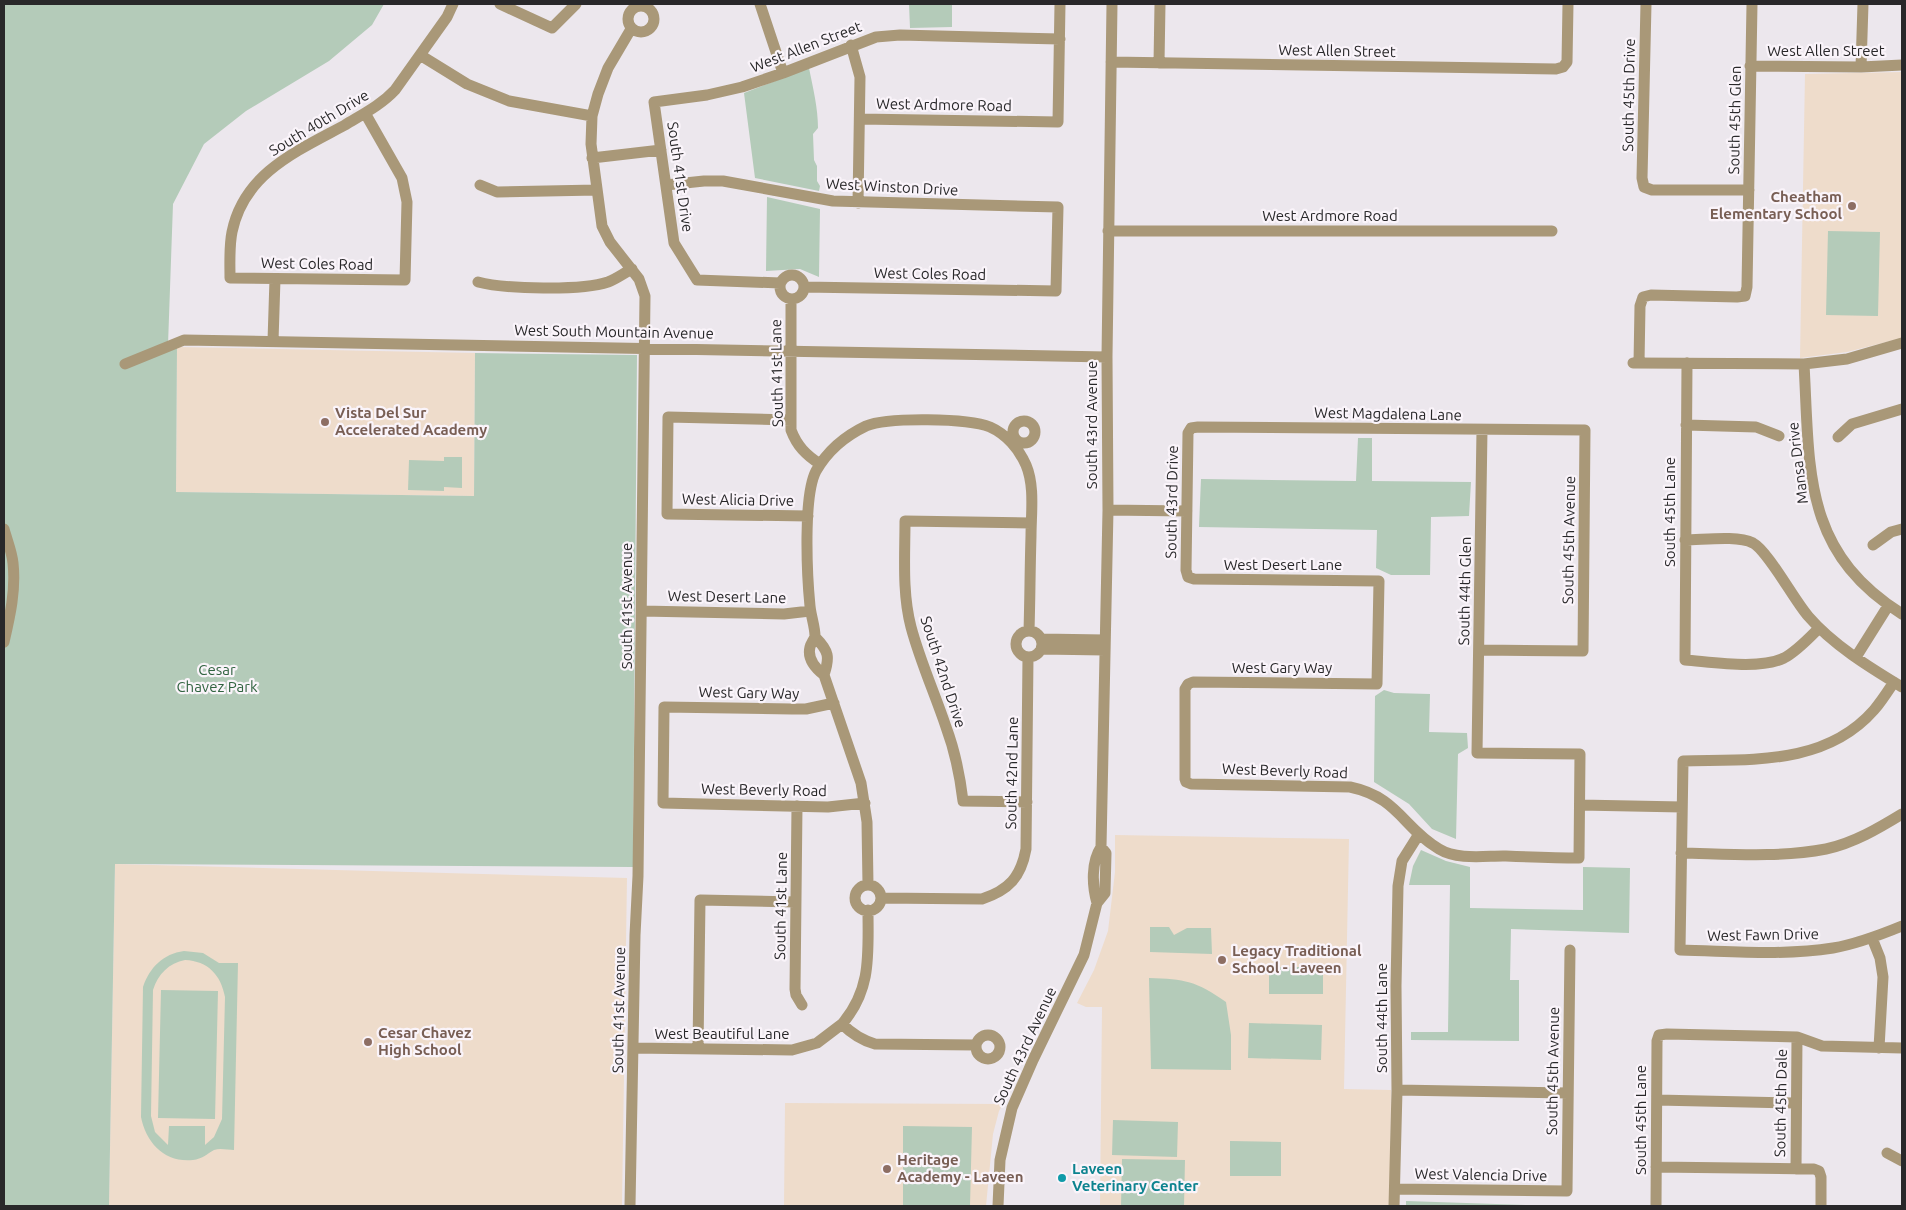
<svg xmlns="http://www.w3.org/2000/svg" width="1906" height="1210" font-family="Ubuntu,sans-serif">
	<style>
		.education { fill: #eedccb }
		.green { fill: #b4cbb9; fill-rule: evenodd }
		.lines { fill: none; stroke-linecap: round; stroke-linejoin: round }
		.minor { stroke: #a99878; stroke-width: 11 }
		.education-dot { fill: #8d6e63; stroke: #faf4fa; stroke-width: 2 }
		.culture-dot { fill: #0f9aa8; stroke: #faf4fa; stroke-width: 2 }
		.labels { text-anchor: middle; stroke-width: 4.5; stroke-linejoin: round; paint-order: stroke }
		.street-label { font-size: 15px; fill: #29282a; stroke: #faf4fa }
		.education-label { font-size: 15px; font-weight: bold; fill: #785e54; stroke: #faf4fa; text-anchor: start }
		.park-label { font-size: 15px; fill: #316440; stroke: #faf4fa }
		.culture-label { font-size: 15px; font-weight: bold; fill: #0d838f; stroke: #faf4fa; text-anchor: start }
	</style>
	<rect width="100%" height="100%" fill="#ece7ed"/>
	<path class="education" d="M1902 72V338L1847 352 1800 358 1805 74Z
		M177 347 475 353 474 496 176 492Z
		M1115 835 1349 839 1344 1089 1391 1090 1390 1206H1100L1102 1007H1086L1077 1003 1094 970 1108 931 1115 872Z
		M115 864 627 878 622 1206H109Z
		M785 1103 1003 1104 999 1111 993 1134 986 1206H784Z"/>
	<path class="green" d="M4 4H384L372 25 329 61 246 111 204 144 173 204 168 345 177 347 176 492 474 496 475 353 637 355 633 867 115 864 109 1206H4Z
		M909 4H952V27L910 28Z
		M809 68C813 88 818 108 818 128L813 134 814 160 817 166V181L820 186 819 191 755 178 744 93Z
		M767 197 820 209 819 277 800 269 766 271Z
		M1828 231 1880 232 1878 316 1826 315Z
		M1358 438H1372V481L1471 482 1469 516 1431 517 1430 575H1391L1376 568 1377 530 1199 527 1201 479 1356 481Z
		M444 457H462V488L444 487V491L408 490 409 460 444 461Z
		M1384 690 1394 693 1430 694 1429 732 1467 733 1468 748 1458 754 1456 839 1432 829 1409 804 1374 782 1375 696Z
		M1421 850 1446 861 1470 867V908L1583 910V867L1630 868 1629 933 1511 929 1510 980H1519V1041L1411 1040V1032H1448L1450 885H1409L1413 866Z
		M1150 927H1169L1174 935 1187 928H1211L1212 954 1150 952Z
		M184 951 203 953 219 963H238L234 1150C228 1150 220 1148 214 1150 207 1154 202 1159 193 1160 165 1163 146 1143 141 1117L143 987C150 967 163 954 184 951ZM185 960C208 961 221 975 225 997L222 1119 214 1137 205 1145V1126H169L168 1145 155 1132 151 1116 153 990C158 974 169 963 185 960Z
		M1258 967H1323V994H1269V974H1258Z
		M1149 978C1185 979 1196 981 1226 1002L1231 1035V1070L1151 1069Z
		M161 990 218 991 215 1119 158 1118Z
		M1249 1023 1322 1025 1321 1060 1248 1058Z
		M1113 1120 1178 1122 1177 1157 1112 1155Z
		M903 1126 972 1127 970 1206H903Z
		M1230 1141 1281 1142V1176H1230Z
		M1122 1159 1185 1160 1184 1206H1121Z
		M1406 1201 1554 1206H1406Z"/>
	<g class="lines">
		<path class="minor" d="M500 4 552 28 576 4
			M760 4 783 73
			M1646 4 1642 178 1644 187 1652 190H1749
			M628 19a13 13 0 1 1 26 0a13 13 0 1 1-26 0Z
			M851 45 860 77 858 203
			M420 55 467 84 509 101 592 116
			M1111 62 1556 69 1563 67 1567 62 1568 4
			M1159 63 1160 4
			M1750 66 1861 67 1902 65
			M1861 67 1863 4
			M365 113 402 178 407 202 405 280 230 278C230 263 229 247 232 232 244 173 297 151 345 125 363 114 381 105 395 90L447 17 453 4
			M860 119 1058 122 1060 4
			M592 158 661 150
			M480 185 497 192 597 190
			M666 185 704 181H723L833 201 1058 207 1056 291 804 287
			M1108 231H1552
			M780 287a12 12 0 1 1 24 0a12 12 0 1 1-24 0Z
			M478 282C505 289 582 291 608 282 616 279 624 273 632 269
			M780 283 697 280 674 243 654 102 707 95 742 87 783 73 876 37 900 35 1060 39
			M791 299V430C797 446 806 455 820 464
			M273 341 275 279
			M1633 363 1804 364 1847 359 1902 343
			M1639 363 1640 306 1643 297 1651 295 1737 297 1745 296 1747 287 1752 4
			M1687 363 1685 660C1712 662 1760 670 1784 658 1797 651 1809 638 1819 628
			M125 364 184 340 1107 357
			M1804 364C1810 470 1802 551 1902 614
			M791 420 668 417 667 514 808 516
			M1013 432a11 11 0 1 1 22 0a11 11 0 1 1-22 0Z
			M1686 425 1756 427 1779 436
			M1838 437 1852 424 1902 409
			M1108 510 1187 511
			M4 529C7 540 12 552 13 563 16 590 10 616 4 642
			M1685 540C1703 540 1737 535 1753 543 1768 551 1794 600 1808 616 1833 645 1869 667 1902 687
			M1873 545 1891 532 1902 529
			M642 611 784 614 810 611
			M1016 644a13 13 0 1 1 26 0a13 13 0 1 1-26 0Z
			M815 637C829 651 830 657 824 675
			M1041 639 1105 640
			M1041 649 1105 650
			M1480 650 1583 651 1585 430 1198 427 1191 428 1188 433 1186 570 1188 577 1194 579 1379 581 1377 684 1193 682 1188 684 1185 689V779L1186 782 1191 784 1350 787C1398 797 1403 828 1439 849 1457 860 1484 856 1503 856 1529 857 1554 858 1579 858L1580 754 1477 753 1482 430
			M1856 657 1888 606
			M1894 682C1888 691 1881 702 1874 710 1825 766 1750 759 1683 761L1680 950C1731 951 1783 956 1833 948 1857 944 1880 935 1902 926
			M834 703 806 709H792L664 707 663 803 828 807 865 803
			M1027 802 963 801C960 776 955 751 946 727 935 694 920 661 911 627 902 593 905 555 905 521L1031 523
			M1580 805 1682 807
			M797 806 795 989 796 995 802 1005
			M1681 853C1729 854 1779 858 1826 849 1854 843 1879 828 1902 814
			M868 885 867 822 861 783 824 675C815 668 807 659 810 647 811 643 814 640 815 636 815 627 811 616 810 606 807 576 803 496 816 471 828 450 845 436 866 426 887 417 968 418 990 427 1006 434 1019 449 1026 465 1035 486 1031 514 1031 536 1030 568 1030 599 1029 631
			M855 898a13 13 0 1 1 26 0a13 13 0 1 1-26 0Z
			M881 898 982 899C1009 890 1021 877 1026 849L1028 657
			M1097 903C1092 886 1091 862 1101 847L1108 510 1107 357 1112 4
			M1872 938 1880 958 1883 977 1879 1048
			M842 1024C872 989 868 954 868 910
			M976 1047a12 12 0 1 1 24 0a12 12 0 1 1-24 0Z
			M633 1048 792 1050 817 1043 842 1024C852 1034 861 1040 875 1044L976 1045
			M698 1049 700 900 795 902
			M1397 1090 1568 1093
			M1657 1100 1795 1103
			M1887 1153 1902 1161
			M1656 1167 1814 1169 1819 1171 1821 1177V1206
			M1796 1169 1797 1037
			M1395 1189 1567 1191 1570 950
			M630 1206 635 935 638 876 645 296 639 279 610 242 602 226 591 144 592 116 598 94 608 68 631 29
			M998 1206 1000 1160 1012 1108 1033 1060 1084 955 1097 903 1105 893 1106 853 1101 847
			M1394 1206 1397 1090 1396 986 1398 886 1402 861 1419 834
			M1656 1206 1657 1041 1659 1035 1667 1034 1797 1037 1822 1046 1902 1048"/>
	</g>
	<g class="education-dot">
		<circle cx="1852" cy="206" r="5"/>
		<circle cx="325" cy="422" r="5"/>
		<circle cx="1222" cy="960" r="5"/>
		<circle cx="368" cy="1042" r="5"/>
		<circle cx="887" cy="1169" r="5"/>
	</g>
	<circle class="culture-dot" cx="1062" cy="1178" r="5"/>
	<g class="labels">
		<g class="street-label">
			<text transform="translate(806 47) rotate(-21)" y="5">West Allen Street</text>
			<text transform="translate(1337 51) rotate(1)" y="5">West Allen Street</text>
			<text x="1826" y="56">West Allen Street</text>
			<text transform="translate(1629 95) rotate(-89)" y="5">South 45th Drive</text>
			<text transform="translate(944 105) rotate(1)" y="5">West Ardmore Road</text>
			<text transform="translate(1735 120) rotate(-89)" y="5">South 45th Glen</text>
			<text transform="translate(319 123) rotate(-31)" y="5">South 40th Drive</text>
			<text transform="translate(680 177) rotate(82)" y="5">South 41st Drive</text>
			<text transform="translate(892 187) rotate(3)" y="5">West Winston Drive</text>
			<text x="1330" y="221">West Ardmore Road</text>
			<text transform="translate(317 264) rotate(1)" y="5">West Coles Road</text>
			<text transform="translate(930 274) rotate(1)" y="5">West Coles Road</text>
			<text transform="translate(614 332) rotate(1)" y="5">West South Mountain Avenue</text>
			<text transform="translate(777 373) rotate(-91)" y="5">South 41st Lane</text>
			<text transform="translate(1388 414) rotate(1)" y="5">West Magdalena Lane</text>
			<text transform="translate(1092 425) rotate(-90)" y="5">South 43rd Avenue</text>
			<text transform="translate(1798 463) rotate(-97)" y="5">Mansa Drive</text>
			<text transform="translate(738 500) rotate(1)" y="5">West Alicia Drive</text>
			<text transform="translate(1172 502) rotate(-89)" y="5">South 43rd Drive</text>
			<text transform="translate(1670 512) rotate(-90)" y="5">South 45th Lane</text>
			<text transform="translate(1569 540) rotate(-89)" y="5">South 45th Avenue</text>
			<text x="1283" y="570">West Desert Lane</text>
			<text transform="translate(1465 591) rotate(-89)" y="5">South 44th Glen</text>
			<text transform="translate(727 597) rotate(1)" y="5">West Desert Lane</text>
			<text transform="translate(627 606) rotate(-90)" y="5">South 41st Avenue</text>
			<text x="1282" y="673">West Gary Way</text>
			<text transform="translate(943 672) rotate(72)" y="5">South 42nd Drive</text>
			<text transform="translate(749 693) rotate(1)" y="5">West Gary Way</text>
			<text transform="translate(1285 771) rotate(2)" y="5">West Beverly Road</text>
			<text transform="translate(1012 773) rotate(-89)" y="5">South 42nd Lane</text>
			<text transform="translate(764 790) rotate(1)" y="5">West Beverly Road</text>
			<text transform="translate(781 906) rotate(-89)" y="5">South 41st Lane</text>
			<text transform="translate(1763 935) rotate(-1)" y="5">West Fawn Drive</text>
			<text transform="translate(619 1010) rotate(-89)" y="5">South 41st Avenue</text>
			<text transform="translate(1382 1018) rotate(-90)" y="5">South 44th Lane</text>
			<text x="722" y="1039">West Beautiful Lane</text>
			<text transform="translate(1025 1046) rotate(-65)" y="5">South 43rd Avenue</text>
			<text transform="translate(1553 1071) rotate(-89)" y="5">South 45th Avenue</text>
			<text transform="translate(1781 1103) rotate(-89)" y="5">South 45th Dale</text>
			<text transform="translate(1641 1120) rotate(-90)" y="5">South 45th Lane</text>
			<text transform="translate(1481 1175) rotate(1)" y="5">West Valencia Drive</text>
		</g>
		<g class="education-label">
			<text x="1842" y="202" text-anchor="end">Cheatham<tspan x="1842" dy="17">Elementary School</tspan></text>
			<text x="335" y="418">Vista Del Sur<tspan x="335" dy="17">Accelerated Academy</tspan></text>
			<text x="1232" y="956">Legacy Traditional<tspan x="1232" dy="17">School - Laveen</tspan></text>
			<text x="378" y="1038">Cesar Chavez<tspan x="378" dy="17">High School</tspan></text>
			<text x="897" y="1165">Heritage<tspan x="897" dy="17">Academy - Laveen</tspan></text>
		</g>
		<g class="park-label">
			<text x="217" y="675">Cesar<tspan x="217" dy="17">Chavez Park</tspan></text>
		</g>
		<g class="culture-label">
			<text x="1072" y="1174">Laveen<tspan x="1072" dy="17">Veterinary Center</tspan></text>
		</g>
	</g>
	<rect width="1906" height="1210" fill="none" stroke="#29282a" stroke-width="10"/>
</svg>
